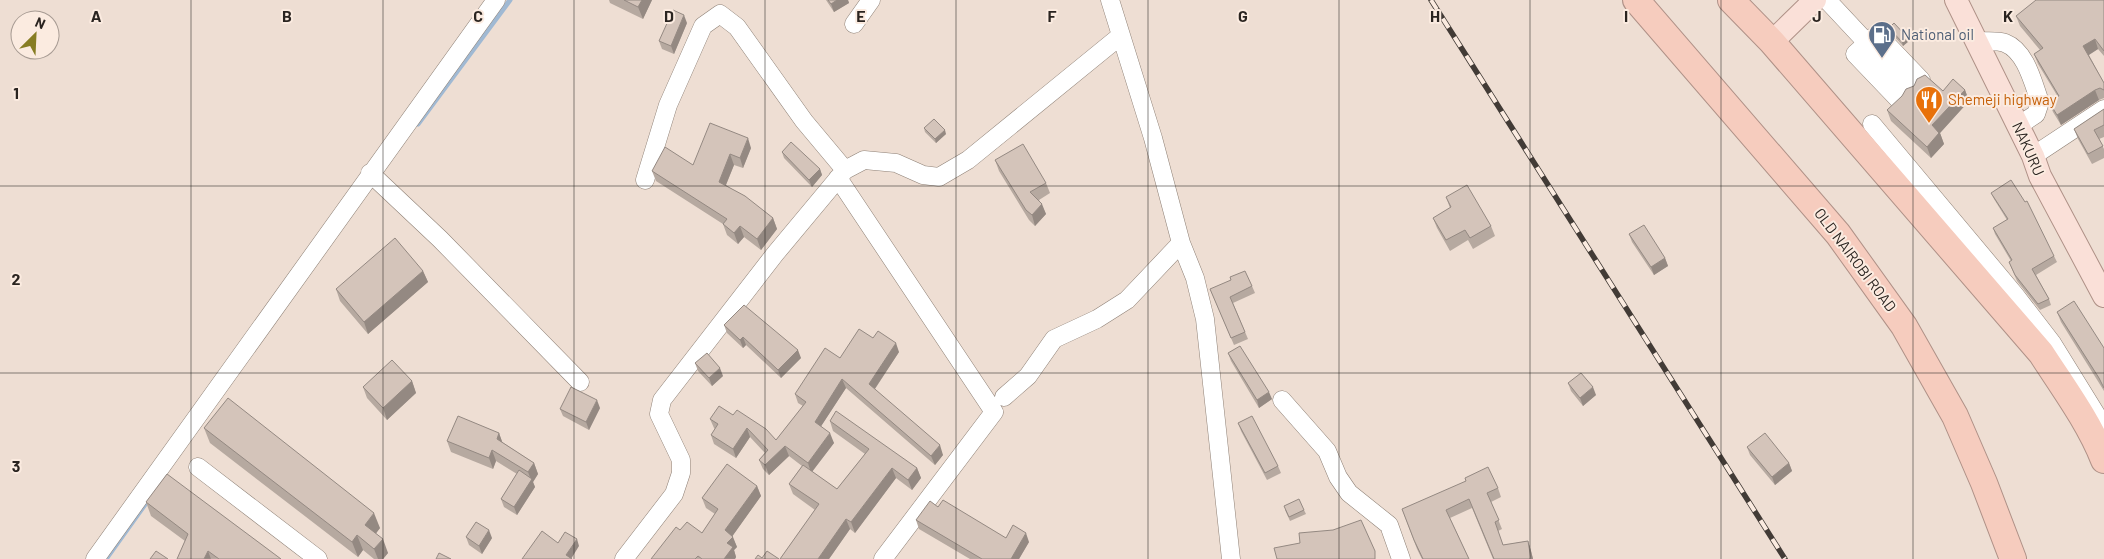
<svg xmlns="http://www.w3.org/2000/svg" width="2104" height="559" font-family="Barlow,sans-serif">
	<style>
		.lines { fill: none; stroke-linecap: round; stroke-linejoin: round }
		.stream { stroke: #a0b9d3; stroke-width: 5 }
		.minor-casing { stroke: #8e8076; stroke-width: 19 }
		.major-casing { stroke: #af9187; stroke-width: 24 }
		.highway-casing { stroke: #af9187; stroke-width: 28 }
		.minor { stroke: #fff; stroke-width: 18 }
		.major { stroke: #fae0d8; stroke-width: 22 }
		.highway { stroke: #f6ccbe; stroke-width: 26 }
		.rail-casing { stroke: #423b36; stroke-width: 5.5 }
		.rail { stroke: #fbebe0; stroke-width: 4; stroke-dasharray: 11; stroke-linecap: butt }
		.wall { fill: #b6a9a0 }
		.shaded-wall { fill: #948982 }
		.building { fill: #d4c4ba; stroke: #948982 }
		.grid { fill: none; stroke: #2a2420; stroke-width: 1; stroke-opacity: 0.55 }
		.labels { text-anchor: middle; stroke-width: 4; stroke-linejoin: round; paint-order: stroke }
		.service-label { font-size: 15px; fill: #4e5e75; stroke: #fbebe0; text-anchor: start }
		.food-label { font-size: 15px; fill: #c56008; stroke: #fbebe0; text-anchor: start }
		.street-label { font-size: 15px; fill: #2a2420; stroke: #fbebe0 }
		.grid-label { font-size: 16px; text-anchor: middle; font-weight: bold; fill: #2a2420; stroke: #fbebe0; stroke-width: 4; stroke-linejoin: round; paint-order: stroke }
	</style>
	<rect width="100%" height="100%" fill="#eeded3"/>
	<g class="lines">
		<path class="stream" d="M418 124 510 0
			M106 559 146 503"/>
		<defs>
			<path id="minor" d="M1110 0 1153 138 1181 243 1195 278 1205 319 1231 559
				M1827 0 1911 90
				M854 24 871 0
				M1977 41C1985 42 1997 40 2005 43 2026 51 2033 83 2040 102L2036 114 2018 126
				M1899 100 1855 54 1877 34 1921 80
				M1872 124 2015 295 2052 343 2104 427
				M2033 156 2104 109
				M370 173 440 239 580 382
				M838 178 994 412 883 559
				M645 180 668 105 703 26 720 14 737 27 804 121 845 170
				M1004 397 1028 376 1054 339 1097 319 1127 300 1181 243
				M1282 400 1327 451 1338 477 1349 493 1389 525 1401 559
				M198 467 318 559
				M95 559 496 0
				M624 559 674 494 681 473V460L659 414 662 400 775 254 845 170 864 160 896 163 923 175 939 177 968 160 1119 37"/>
			<path id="major" d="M1956 0 2033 156 2040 176 2104 296
				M1772 42 1815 0"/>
			<path id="highway" d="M1636 0 1838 234 1904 326 1955 416 1984 483 2013 559
				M1731 0 1772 42 2041 353C2063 387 2089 422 2104 460"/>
		</defs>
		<use href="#minor" class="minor-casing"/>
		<use href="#major" class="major-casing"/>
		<use href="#highway" class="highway-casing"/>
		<use href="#minor" class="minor"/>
		<use href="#major" class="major"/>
		<use href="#highway" class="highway"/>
		<defs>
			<path id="rail" d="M1431 0 1785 559"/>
		</defs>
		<use href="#rail" class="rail-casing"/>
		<use href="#rail" class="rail"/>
	</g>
	<path class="wall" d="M609 0H652L643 19 610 3Z
		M826 0H848L849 3 834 12Z
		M2104 0V56L2098 49 2089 55 2104 83V98L2099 100 2061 125 2053 112 2049 102 2058 97 2038 64 2034 54 2040 50 2020 26 2016 16Z
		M687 23 674 54 662 49 659 41Z
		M1889 28 1909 41 1903 46 1890 32Z
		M1965 90 1969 101 1940 133 1944 144 1931 158 1891 121 1887 110 1943 91Z
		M2104 109V137L2099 139 2104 149V158L2092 164 2078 139 2074 129Z
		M924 128 946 134 936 143 925 132Z
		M751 148 743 168 734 165 726 185 773 218 777 229 761 250 744 237 738 244 727 235 723 224 656 181 652 171 693 165Z
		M782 152 820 169 822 175 812 187 784 158Z
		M995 160 1046 183 1050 193 1039 200 1046 214 1035 226 1029 220 999 171Z
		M1991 193 2054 256 2057 262 2036 275 2049 299 2051 305 2040 310 2017 281 2009 262 2011 261 1995 234 1993 228 2007 220 1994 199Z
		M1446 197 1491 226 1495 236 1473 249 1468 240 1450 251 1437 228 1433 218 1450 208Z
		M1629 234 1665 258 1668 266 1654 275 1632 242Z
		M423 271 428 282 368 334 340 301 336 289Z
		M1252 286 1255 293 1233 303 1248 339 1234 345 1210 289Z
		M2057 312 2104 348V391L2061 322Z
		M724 325 801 358 781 378 746 345 743 348 727 333Z
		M873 338 899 352 875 389 943 455 935 465 846 388 821 426 834 443 812 472 837 489 865 454 833 431 830 421 917 468 921 478 912 490 896 478 855 533 850 529 829 559H780L815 510 793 494 789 484 802 466 789 456 769 475 763 469 759 460 765 453 750 437 736 458 714 444 711 435 715 429 714 428 710 419 733 415 776 440 803 406 798 403 795 394 840 358Z
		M1228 353 1272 399 1259 408 1231 361Z
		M695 363 723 376 712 386 698 371Z
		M412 381 416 393 387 420 367 398 363 387Z
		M1568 383 1596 395 1583 406 1571 391Z
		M600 408 589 430 563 416 560 409Z
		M1238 423 1278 466 1281 473 1267 480 1241 431Z
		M204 428 380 528 376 533 388 553 383 559H374L363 550 358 557 210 443Z
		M499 433 502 442 534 463 538 474 533 482 535 487 517 515 504 507 501 499 517 474 496 461 493 469 451 452 447 441Z
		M1747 447 1789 463 1792 471 1775 485 1750 455Z
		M757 486 761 496 732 536 737 547 734 550 736 557 735 559H651L702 533 715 514 706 508 702 498Z
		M1498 488 1501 497 1491 502 1502 529 1498 531 1503 545 1528 541 1531 551 1533 559H1493L1472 508 1450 518 1469 559H1422L1417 549 1402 509Z
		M146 502 281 559H177L185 541 151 516Z
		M938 507 1006 538 1029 542 1019 559H970L919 529 916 520Z
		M1285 510H1304L1306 514 1290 521Z
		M466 537 492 538 482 554 469 545Z"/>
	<path class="shaded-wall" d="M642 0H652L643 19 638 7Z
		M837 0H848L849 3 834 12 831 4Z
		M684 15 687 23 674 54 671 46Z
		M1907 37 1909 41 1903 46 1902 42Z
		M2095 39 2098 49 2087 56 2083 46Z
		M1965 90 1969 101 1940 133 1944 144 1931 158 1927 147 1932 125Z
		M2095 90 2099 100 2061 125 2057 115Z
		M945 130 946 134 936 143 935 139Z
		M748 138 751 148 743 168 740 158Z
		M730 154 734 165 723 192 719 182Z
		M820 169 822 175 812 187 809 180Z
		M1042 204 1046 214 1035 226 1032 215Z
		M773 218 777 229 761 250 757 239Z
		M740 226 744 237 738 244 734 233Z
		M1665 258 1668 266 1654 275 1651 267Z
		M423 271 428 282 368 334 364 322Z
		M743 337 746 345 743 348 740 340Z
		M896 343 899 352 872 393 869 384Z
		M798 350 801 358 781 378 778 370Z
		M720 368 723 376 712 386 709 378Z
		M842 379 846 388 818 431 815 422Z
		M412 381 416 393 387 420 383 408Z
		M1593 387 1596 395 1583 406 1580 398Z
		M1269 392 1272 399 1259 408 1257 400Z
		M597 400 600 408 589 430 586 422Z
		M747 428 750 437 736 458 733 449Z
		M499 433 503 444 497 439Z
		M830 433 834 443 811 473 808 463Z
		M940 445 943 455 935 465 931 456Z
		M785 446 789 456 769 475 765 465Z
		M492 450 496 461 493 469 489 458Z
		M534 463 538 474 533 482 535 487 517 515 514 507 531 480 528 472Z
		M1789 463 1792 471 1775 485 1772 477Z
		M892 468 896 478 855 533 851 522Z
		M917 468 921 478 912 490 908 480Z
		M757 486 761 496 729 541 725 530Z
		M374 513 380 528 371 540 365 525Z
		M846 519 850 529 829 559H818Z
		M489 530 492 538 482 554 479 546Z
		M1026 533 1029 542 1019 559H1011Z
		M357 535 363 550 358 557 352 542Z
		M733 537 737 547 734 550 736 557 735 559H724L727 543Z
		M383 539 388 553 383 559H378L374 549Z
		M577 539 579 546 571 559 566 555Z
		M1528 541 1531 551 1533 559H1531Z
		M208 551 211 559H204Z"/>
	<path class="building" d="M624 0H642L638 7Z
		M828 0H837L831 4Z
		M2036 0H2104V51L2095 39 2083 46 2104 83V90L2100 88 2095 90 2057 115 2049 102 2059 96 2034 54 2043 48 2016 16Z
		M673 10 684 15 671 46 659 41Z
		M1894 23 1907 37 1902 42 1889 28Z
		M1925 75 1943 91 1953 79 1965 90 1932 125 1939 133 1927 147 1887 110 1902 96 1906 89 1914 86 1917 79Z
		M2104 109V125L2094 130 2103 146 2088 154 2074 129Z
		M934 119 945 130 935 139 924 128Z
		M710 123 748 138 740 158 730 154 719 182 745 196 773 218 757 239 740 226 734 233 723 224 727 219 652 171 665 147 693 165Z
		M791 142 820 169 809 180 782 152Z
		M1023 144 1046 183 1030 192 1042 204 1032 215 1026 210 995 160Z
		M2011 180 2025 202 2027 201 2054 256 2032 269 2049 299 2038 304 2015 275 2009 262 2012 260 1993 228 2008 219 1991 193Z
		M1467 185 1491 226 1470 238 1465 230 1446 240 1433 218 1451 207 1446 197Z
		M1644 225 1665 258 1651 267 1629 234Z
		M395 238 423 271 364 322 336 289Z
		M1245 271 1252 286 1230 297 1245 332 1231 338 1210 289 1231 280 1230 277Z
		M2074 301 2104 348V388L2099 378 2057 312Z
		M744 305 798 350 778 370 743 337 740 340 724 325Z
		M859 329 873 338 878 331 896 343 869 384 940 445 931 456 842 379 815 422 830 433 808 463 785 446 765 465 759 460 768 450 747 428 733 449 711 435 718 424 710 419 719 406 733 415 737 410 766 429 776 440 806 402 795 394 825 348 840 358Z
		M1240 346 1269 392 1257 400 1228 353Z
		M707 353 720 368 709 378 695 363Z
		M392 360 412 381 383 408 363 387Z
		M1581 373 1593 387 1580 398 1568 383Z
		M571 387 597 400 586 422 560 409Z
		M228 398 374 513 365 525 383 539 374 549 357 535 352 542 204 428Z
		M836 411 917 468 908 480 892 468 851 522 846 519 818 559H780L819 504 789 484 803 465 837 489 869 449 830 421Z
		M458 416 499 433 497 439 534 463 528 472 492 450 489 458 447 441Z
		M1252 416 1278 466 1265 473 1238 423Z
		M1765 433 1789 463 1772 477 1747 447Z
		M727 464 757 486 725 530 733 537 727 543 733 547 724 559H702L698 556 695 559H651L676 527 680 530 687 522 702 533 718 509 702 498Z
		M1488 467 1498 488 1487 493 1499 520 1495 522 1503 545 1528 541 1531 559H1494L1469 499 1446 510 1469 559H1423L1414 540 1402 509 1466 481 1465 478Z
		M519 470 532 479 514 507 501 499Z
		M167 474 281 559H219L208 551 204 559H177L188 534 146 502Z
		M1299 499 1304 510 1289 517 1284 506Z
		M943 500 1006 538 1013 525 1026 533 1011 559H982L916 520 930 501 938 507Z
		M1361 520 1375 551V559H1277L1274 548 1300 543 1299 533 1333 530Z
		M476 522 489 530 479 546 466 537Z
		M542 531 558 543 565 532 577 539 566 555 572 559H522Z
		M156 551 168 559H150Z
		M767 551 779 559H755L758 555 762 558Z
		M439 553 451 559H436Z"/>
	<path class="grid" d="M191 0V559M383 0V559M574 0V559M765 0V559M956 0V559M1148 0V559M1339 0V559M1530 0V559M1721 0V559M1913 0V559M0 186H2104M0 373H2104"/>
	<defs>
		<symbol id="fuel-pin" viewBox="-11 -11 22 30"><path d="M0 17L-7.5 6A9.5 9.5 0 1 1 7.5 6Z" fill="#5c6f8a" stroke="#fbebe0"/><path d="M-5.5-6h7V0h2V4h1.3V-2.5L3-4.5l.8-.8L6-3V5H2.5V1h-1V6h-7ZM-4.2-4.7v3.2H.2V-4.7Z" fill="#fff"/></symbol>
		<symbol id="restaurant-pin" viewBox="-11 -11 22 30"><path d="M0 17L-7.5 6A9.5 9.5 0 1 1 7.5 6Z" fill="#e8710a" stroke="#fbebe0"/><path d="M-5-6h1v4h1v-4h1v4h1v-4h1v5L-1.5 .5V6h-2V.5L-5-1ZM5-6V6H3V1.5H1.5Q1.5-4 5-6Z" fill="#fff"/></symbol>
	</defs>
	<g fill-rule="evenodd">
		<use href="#fuel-pin" x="1866" y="19" width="32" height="43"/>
		<use href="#restaurant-pin" x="1913" y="84" width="32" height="43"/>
	</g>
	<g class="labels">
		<g class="service-label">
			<text x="1901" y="40">National oil</text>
		</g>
		<g class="food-label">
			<text x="1948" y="105">Shemeji highway</text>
		</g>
		<g class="street-label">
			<text transform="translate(2028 149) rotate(66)" y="5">NAKURU</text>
			<text transform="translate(1855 260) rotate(53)" y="5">OLD NAIROBI ROAD</text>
		</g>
	</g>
	<g class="grid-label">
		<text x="96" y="22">A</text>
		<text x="287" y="22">B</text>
		<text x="478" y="22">C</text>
		<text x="669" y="22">D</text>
		<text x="861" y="22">E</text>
		<text x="1052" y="22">F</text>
		<text x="1243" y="22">G</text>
		<text x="1435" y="22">H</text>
		<text x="1626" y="22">I</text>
		<text x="1817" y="22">J</text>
		<text x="2008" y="22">K</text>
		<text x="16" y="99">1</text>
		<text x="16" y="285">2</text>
		<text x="16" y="472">3</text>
	</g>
	<g transform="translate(35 35) rotate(24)"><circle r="24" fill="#fbebe0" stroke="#a79b93"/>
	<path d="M0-4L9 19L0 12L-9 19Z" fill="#877d23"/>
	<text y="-8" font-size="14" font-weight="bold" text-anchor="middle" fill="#2a2420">N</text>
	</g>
</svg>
